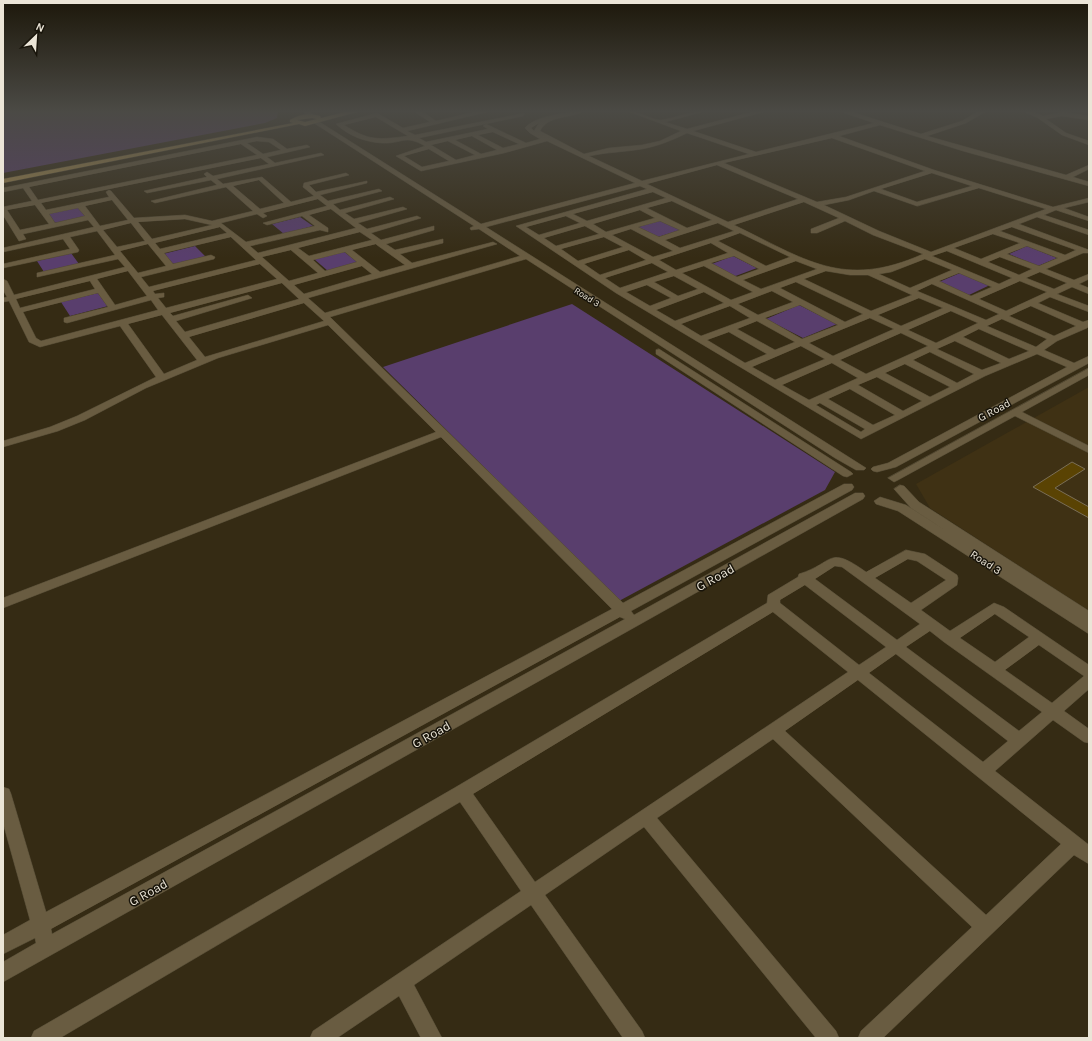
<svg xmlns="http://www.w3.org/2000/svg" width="1092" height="1041" font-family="Karla,sans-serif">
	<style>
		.built { fill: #3f3114 }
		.green { fill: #593e6d }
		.building { fill: #5a4303; stroke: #7a6e56 }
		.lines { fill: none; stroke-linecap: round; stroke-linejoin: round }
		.minor-casing { stroke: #524933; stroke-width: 1 }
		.major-casing { stroke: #524933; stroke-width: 1 }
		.minor { fill: #695c41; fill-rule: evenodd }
		.major { fill: #a58b50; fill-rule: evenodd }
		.labels { text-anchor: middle; stroke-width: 3; stroke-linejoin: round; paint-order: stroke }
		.far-street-label { font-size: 9px; fill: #ebe5d7; stroke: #18140a }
		.street-label { font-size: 11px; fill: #ebe5d7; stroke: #18140a }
		.near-street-label { font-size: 13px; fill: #ebe5d7; stroke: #18140a }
	</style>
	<rect width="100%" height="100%" fill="#352b14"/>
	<path class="built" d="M1089 387V611L930 508 916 484Z"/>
	<path class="green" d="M7 112H278L277 118 265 123 3 173V114Z
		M79 207 87 216 55 223 48 213Z
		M300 217 313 226 284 234 272 224Z
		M661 220 681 230 658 237 638 227Z
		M195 246 206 257 174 265 163 254Z
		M1027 246 1057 258 1038 266 1009 254Z
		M343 251 358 262 328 271 314 259Z
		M71 253 79 264 44 272 37 261Z
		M733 256 757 268 733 277 709 265Z
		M960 273 990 285 969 295 939 282Z
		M98 293 108 306 70 316 61 302Z
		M572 304 835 472 825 490 619 601 383 367Z
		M799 305 837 324 803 338 766 319Z"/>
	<path class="building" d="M1072 462 1085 469 1055 488 1089 507V518L1033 487Z"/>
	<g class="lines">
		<defs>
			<path id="minor" d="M303 112H310L315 116 310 117Z
				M415 112H423L436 121 474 112H487L407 131 415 135 525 113 523 116 419 138 426 142 488 129 483 126 486 124 526 143 540 139 530 133 525 128C535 116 566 112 582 112 568 119 548 115 540 131L584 154 609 148 642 145 660 141 681 131 630 112C641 112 652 120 661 120 675 118 687 112 702 112L665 122 687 129 752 112H763L693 131 756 152 874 123 842 112H852L921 134 962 121 977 112H985L966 123 927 136 1066 175 1089 165V169L1073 177 1089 182V186L963 151 880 125 839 136 934 170 1053 207 1089 198V202L1064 208 1089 217V221L1056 210 1044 215 1089 230V235L1037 217 1019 224 1089 250V253H1083L1046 269 1074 280 1089 274V279L1079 284 1089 288V294L1072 287 1057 294 1089 306V312L1050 297 1038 303 1083 322 1089 320V326L1087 328 1057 341 1044 350 1074 363 1089 356V363L896 467 877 472 873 471 871 469 873 467 888 463 1067 367 1037 354 985 376 861 439 616 293 516 226 647 189 640 186 486 227 866 468 864 470H856L835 458 526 259 330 317 623 603 844 484H852L854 487 852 490 631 611 634 615 855 493H863L865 496 863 499 3 982V962L36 943 35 938 3 954V935L30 920 3 823V787L9 789 11 794 46 912 612 609 441 437 3 608V598L436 432 328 325 218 358 146 388 85 420 58 431 3 447V441L50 427 77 416 156 377 120 326 40 347 29 342 9 301 3 302V298L7 297 3 290V279L7 281 14 295 125 267 118 259 37 277V273L115 255 97 231 70 237 79 250 78 252 3 268V264L70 249 63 239 3 252V248L94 227 88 220 23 234 26 239 19 241 3 215V207L32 201 23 188 3 192V188L257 137 273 139 287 149 307 145 310 147 267 157 275 163 321 153 324 155 217 179 223 184 262 177 291 202 314 196 303 187 304 183 346 173 349 175 309 185 316 192 367 181V183L320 195 328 201 379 189 382 191 333 204 340 210 390 197 394 199 345 213 354 219 403 207 407 209 358 223 367 229 417 216 421 218 371 233 381 240 434 226V230L386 244 395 250 443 239V243L400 254 412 263 493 242 497 244 308 298 325 313 520 256 479 229 471 230 470 228 474 226 314 123V121H318L481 224 635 183 547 141 504 153 421 171 396 156 425 146C404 134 403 144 382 143 365 142 349 136 336 124L377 113 403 128 430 122ZM376 117 408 136C378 140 369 141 344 125ZM539 123 534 131 531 128ZM493 132 519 144 503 148 478 135ZM687 133 749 154 642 181 589 156C607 152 625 152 642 149 658 146 673 140 687 133ZM472 136 497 150 481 154 455 140ZM832 138 925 171 846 197 817 202 724 163ZM257 141 269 142 281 150 263 154 247 143ZM448 141 475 155 456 160 431 145ZM241 144 257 155 38 200 29 187ZM429 149 449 161 422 167 404 156ZM261 158 269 164 213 176 207 172 204 174 207 177 144 191 147 193 211 180 217 185 151 201 155 203 226 187 253 211 212 221 185 215 134 218 111 191 109 190 106 192 109 197 46 210 41 203ZM717 165 798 199 728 222 647 184ZM932 173 972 186 917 202 881 189ZM259 180 284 203 260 209 233 186ZM979 188 1046 209 931 252 879 231 824 205 849 200 874 191 917 206ZM653 192 666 198 587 221 573 214ZM318 199 327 206 263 223 267 225 302 216 315 226 246 242 221 223 257 214 263 218 267 216 263 213ZM112 200 128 220 100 226 85 206ZM672 201 712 220 687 228 647 208ZM804 202 839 218 811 229V233H817L845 221 873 235 923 254C843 290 805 259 734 225ZM35 205 49 224 20 230 7 210ZM78 208 85 216 55 223 49 214ZM331 209 356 228 258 253 250 246 320 230 328 232V228L309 215ZM640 210 655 218 606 232 593 224ZM566 216 580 223 539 235 526 227ZM185 219 212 225 152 239 138 222ZM660 221 680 230 659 237 638 227ZM131 223 145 241 117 247 103 230ZM718 223 734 231 680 248 665 240ZM585 226 599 234 556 246 544 238ZM220 227 227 233 160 249 155 243ZM1012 227 1076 250 1065 255 1000 231ZM631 229 673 251 653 257 612 235ZM360 232 372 240 309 256 298 248ZM740 233 790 257 766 266 718 241ZM993 234 1020 243 981 259 954 248ZM231 237 256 260 149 287 141 277 214 259 215 257 211 255 173 264 164 253ZM604 237 623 247 578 261 561 249ZM711 243 728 253 676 270 659 260ZM148 244 166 266 138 273 120 251ZM376 244 377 245 405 265 380 272 352 250ZM1027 246 1058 258 1039 266 1007 254ZM291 250 318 273 289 281 262 257ZM629 250 646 260 600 275 584 264ZM947 251 1012 278 999 284 932 256ZM345 252 357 262 325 271 313 260ZM734 256 759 269 737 277 711 263ZM1000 257 1032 269 1019 275 988 262ZM925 259 952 270 910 288 879 274 891 272ZM796 261 817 269 761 289 743 280ZM652 263 668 272 620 288 605 278ZM260 264 277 279 166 308 158 298 164 297V293L155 294 153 291ZM362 266 372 274 304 294 294 285ZM704 266 753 292 731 300 682 273ZM128 271 147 296 115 305 97 279ZM826 271 850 275H868L912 295 871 311 804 279ZM1040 272 1067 283 1054 289 1026 278ZM959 273 992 287 971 296 939 281ZM674 276 698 289 678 296 654 282ZM90 281 95 289 20 308 16 299ZM1020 281 1047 292 1006 311 979 299ZM796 282 863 314 845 322 780 288ZM282 283 299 299 185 332 176 321 252 298 248 295 173 316 170 313ZM932 284 999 314 986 320 917 291ZM647 285 671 298 650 306 626 292ZM772 291 793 302 758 315 738 304ZM704 292 724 303 675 321 656 310ZM98 293 108 307 64 318V322L67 323 151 300 158 310 41 341 36 338 23 312ZM919 298 943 308 901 326 878 315ZM304 303 324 321 205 357 189 337ZM800 305 838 325 802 339 765 318ZM730 306 750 318 701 336 681 324ZM1031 306 1076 326 1054 336 1009 316ZM951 311 978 323 936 343 908 330ZM162 315 197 360 164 374 128 324ZM870 318 894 329 833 356 809 343ZM1002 319 1047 339 1036 347 987 326ZM757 321 795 342 775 350 737 329ZM979 329 1029 351 1009 359 963 337ZM729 332 767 354 745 363 707 340ZM901 333 928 346 866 374 840 360ZM955 341 1001 363 982 370 937 349ZM801 346 825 359 775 380 752 367ZM930 352 974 374 957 383 913 360ZM832 363 858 378 809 400 782 385ZM905 364 950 387 930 397 885 373ZM877 377 922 401 903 411 858 385ZM850 389 895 415 873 425 828 399ZM820 403 865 429 861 432 816 405ZM620 617 625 619 52 934 51 929Z
				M1025 112H1034L1043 116 1063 112 1089 116V120L1062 116 1046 119 1066 133 1089 141V145L1062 135 1038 118Z
				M659 349 851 472 853 474 847 477 843 476 656 354V350Z
				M1089 368V375L1022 412 1089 446V453L1015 416 898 480 894 482 888 478Z
				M900 485 904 486 919 502 1089 611V634L898 511 876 504 874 501 880 497 906 505 948 532 911 508 894 489Z
				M906 550 925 554 957 575 958 578 957 585 921 610 950 631 994 603 1004 607 1089 665V689L1064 711 1089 729V743L1084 742 1053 720 995 771 1089 845V864L1074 855 883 1038H858L861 1031 972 927 773 739 657 818 836 1031 839 1038H816L644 827 545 895 642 1031 645 1038H623L531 905 414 985 442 1038H421L399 996 337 1038H310L313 1031 521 891 460 802 60 1038H31L34 1031 456 787 767 603 768 595 798 577 799 574C835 563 827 544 866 572ZM908 559 917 561 946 580 911 603 875 578ZM835 566 842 567 920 624 897 640 815 579ZM805 585 886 647 859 665 780 603V600ZM773 612 848 672 535 882 473 794ZM995 614 1029 637 995 662 960 638ZM930 631 944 642 1042 712 1019 731 906 647ZM1039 645 1084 676 1052 703 1005 670ZM896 654 1008 741 983 762 869 673ZM858 680 1061 844 986 915 785 731Z"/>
			<path id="major" d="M345 112H357L305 126 299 124 3 183V179L293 123 290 122V120C300 114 309 113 320 116L321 118ZM312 118 317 119 305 122 297 120Z"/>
		</defs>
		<use href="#minor" class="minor-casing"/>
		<use href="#major" class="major-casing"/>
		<use href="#minor" class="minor"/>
		<use href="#major" class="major"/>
	</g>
	<linearGradient id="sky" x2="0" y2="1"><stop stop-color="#1d180b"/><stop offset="0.43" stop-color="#4b4a45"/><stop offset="1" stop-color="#4b4a45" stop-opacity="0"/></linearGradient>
	<rect width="1092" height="258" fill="url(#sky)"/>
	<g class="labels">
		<g class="far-street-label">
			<text transform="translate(587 297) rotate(32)" y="3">Road 3</text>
		</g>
		<g class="street-label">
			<text transform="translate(994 410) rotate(-28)" y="4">G Road</text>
			<text transform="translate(986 562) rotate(33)" y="4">Road 3</text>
		</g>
		<g class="near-street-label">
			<text transform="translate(715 577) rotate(-29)" y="5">G Road</text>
			<text transform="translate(431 734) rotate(-29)" y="5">G Road</text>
			<text transform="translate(148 892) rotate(-29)" y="5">G Road</text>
		</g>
	</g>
	<rect width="1092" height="1041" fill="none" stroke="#ebe5d7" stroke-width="8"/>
	<g transform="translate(36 36) rotate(25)" stroke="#18140a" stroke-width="3" paint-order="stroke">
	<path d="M0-3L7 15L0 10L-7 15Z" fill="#ebe5d7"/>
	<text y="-6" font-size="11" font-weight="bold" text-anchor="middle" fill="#ebe5d7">N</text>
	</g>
</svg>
